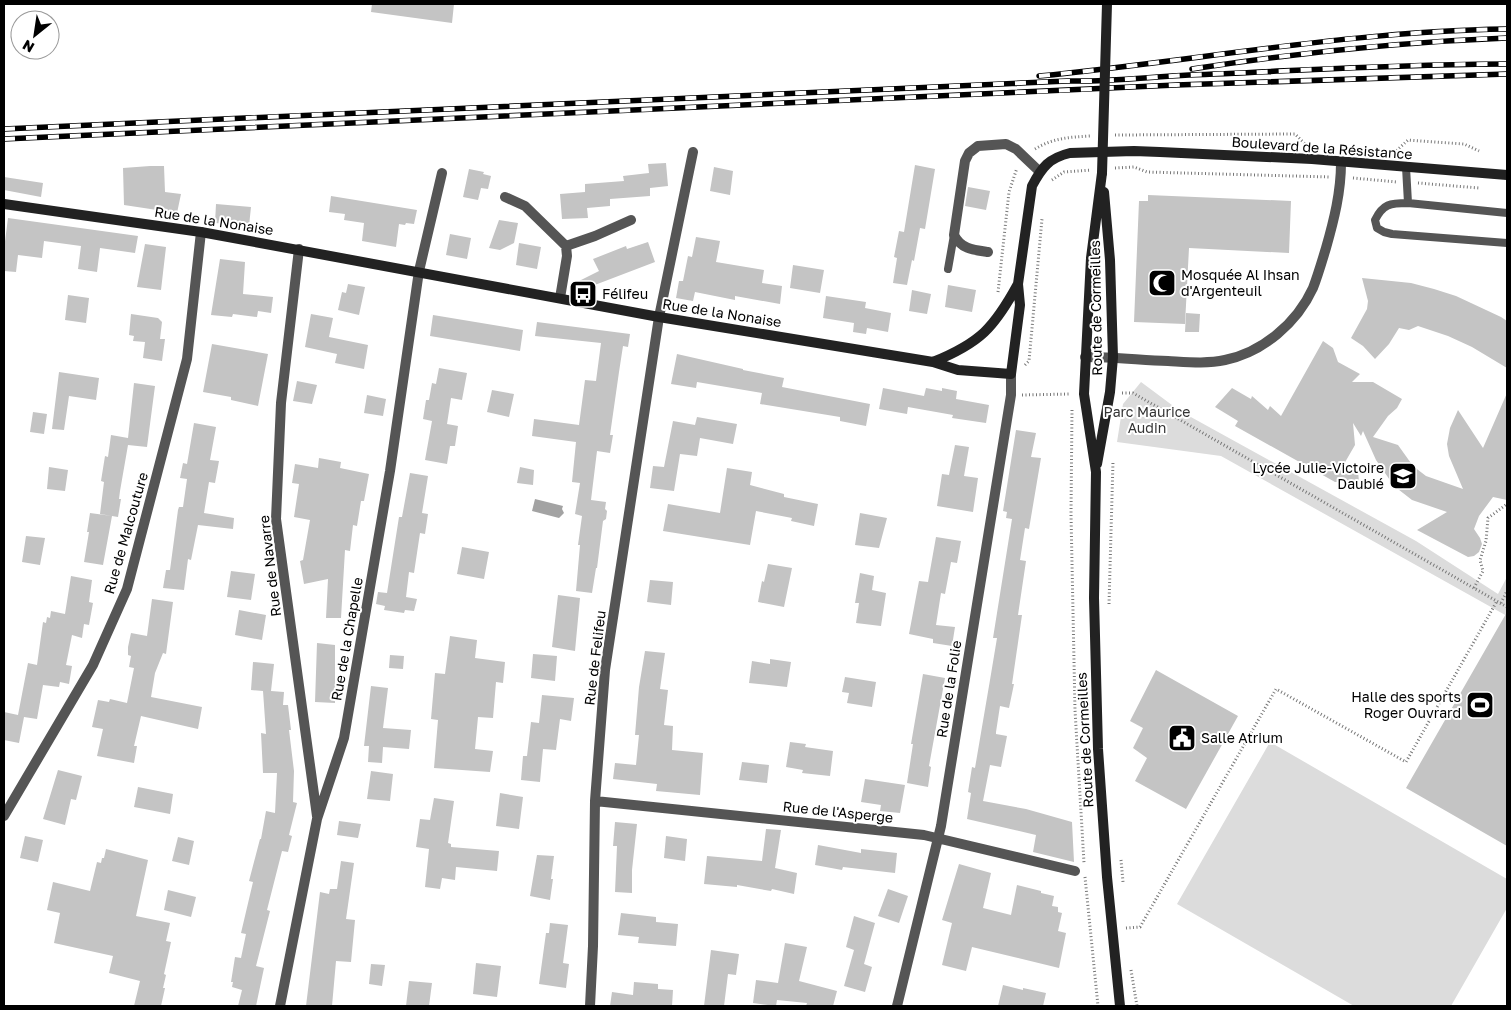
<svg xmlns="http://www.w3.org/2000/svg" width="1511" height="1010" font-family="'Golos Text',sans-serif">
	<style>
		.green { fill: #dcdcdc }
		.water { fill: #a3a3a3 }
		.building { fill: #c4c4c4 }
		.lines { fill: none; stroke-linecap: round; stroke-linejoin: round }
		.path { stroke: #777; stroke-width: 3; stroke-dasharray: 1 2.5; stroke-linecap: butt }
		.lane { stroke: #555; stroke-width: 8 }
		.street { stroke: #555; stroke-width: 10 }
		.secondary { stroke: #222; stroke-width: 10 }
		.rail-casing { stroke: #000; stroke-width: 5.5 }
		.rail { stroke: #fff; stroke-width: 4; stroke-dasharray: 11; stroke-linecap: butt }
		.secondary-bridge { stroke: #222; stroke-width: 10 }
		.labels { text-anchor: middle; stroke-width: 4; stroke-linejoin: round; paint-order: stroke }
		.street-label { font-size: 14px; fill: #000; stroke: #fff }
		.poi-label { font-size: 14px; fill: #000; stroke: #fff; text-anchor: start }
		.park-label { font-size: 14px; fill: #333; stroke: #fff }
	</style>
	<rect width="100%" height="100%" fill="#fff"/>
	<path class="green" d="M1141 382 1180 411 1416 541 1498 594 1507 577V616L1221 456 1117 442 1123 404Z
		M1270 742 1507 879V908L1451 1006H1354L1177 904Z"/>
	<path class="water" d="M535 499 563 506 562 509 564 513 559 518 532 511Z"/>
	<path class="building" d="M372 4H454L452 23 371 12Z
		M666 163 668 186 650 188V196L610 199V206L587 208 588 218 562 219 560 194 585 192V184L624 181 623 176 649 173 648 164Z
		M915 165 935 169 925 229 920 228 914 261 912 260 907 285 893 283 897 258 894 257 899 231 904 232Z
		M150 166H164L165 192 181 194 177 213 124 205 123 168Z
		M714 167 733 171 730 195 710 191Z
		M469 169 484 172 483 174 491 176 488 189 481 188 478 200 463 197Z
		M4 177 43 183 41 197 4 190Z
		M968 187 990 191 986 210 965 206Z
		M1148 195 1291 201 1289 253 1189 248 1185 324 1134 322 1139 201H1148Z
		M331 196 417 210 414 224 406 223 405 225 399 224 396 247 362 241 364 223 344 220 345 214 329 212Z
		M216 204 251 207 249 226 215 223Z
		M8 218 138 236 135 253 100 248 97 272 78 269 81 246 44 241 42 258 18 255 16 272 4 271V249Z
		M499 220 518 223 514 243 500 250 489 248Z
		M450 234 471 238 467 259 446 255Z
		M696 237 720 241 716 262 764 270 762 283 782 286 780 304 735 296V300L695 292 693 301 676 298 679 281H683L688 256 692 257Z
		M648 242 655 262 579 291 575 283 599 271 593 259 626 246 627 249Z
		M519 243 541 247 537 269 516 265Z
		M145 244 166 247 161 290 137 287Z
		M220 259 245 262 243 294 273 297 271 313 258 311 257 317 233 314 232 317 211 315Z
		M793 265 824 270 820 293 790 288Z
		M1362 278 1411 283 1434 289 1456 296 1501 317 1507 321V368L1472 347 1448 336 1418 326 1409 330 1399 328 1389 344 1375 359 1363 346 1351 338 1367 309 1368 301Z
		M348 284 365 287 359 315 338 310 342 292 346 293Z
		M948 285 976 290 972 312 945 307Z
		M912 290 931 294 927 314 909 311Z
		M68 295 89 298 86 323 65 320Z
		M826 296 866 302 865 308 891 313 888 332 867 328 866 334 853 332 854 323 823 318Z
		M1186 313 1200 314 1199 332H1185Z
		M131 314 158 318 162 322 160 339H165L162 361 143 358 145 342 133 341 134 336 129 335Z
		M311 314 333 318 329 337 368 345 364 369 335 363 337 354 305 347Z
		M433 315 523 330 520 351 430 336Z
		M537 322 630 334 628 347 623 346 619 372 610 435H613L610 453 597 451 591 500 606 502 605 509 607 511 606 519 603 521 597 568H596L592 593 576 591 580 545H578L582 516 575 514 580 483 572 482 576 442 532 436 534 419 579 425 585 380 596 381 601 343 535 336Z
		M1323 341 1333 348 1338 362 1360 374 1352 382H1373L1402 399 1397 408 1388 416 1373 437 1398 445 1413 466 1426 476 1463 489 1449 456 1447 444 1450 428 1458 410 1483 448 1507 393V500L1493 497 1479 516 1474 529 1480 538 1482 544 1479 552 1474 556 1468 557 1417 530 1447 512 1412 500 1394 486 1376 460 1363 431 1361 436 1353 423 1355 445 1344 464 1358 471 1359 482H1335L1235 426 1238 421 1215 407 1232 388 1251 399 1252 396 1268 410 1270 406 1281 416Z
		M212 344 268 354 258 406 231 400V397L203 392Z
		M677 354 743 369V370L784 378 782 387 870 404 866 426 840 421V417L760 404 762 393 697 382 696 388 671 384Z
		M439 368 467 373 462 400 451 398 447 424 458 426 455 446H450L447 464 425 460 432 421 423 419 426 400H429L432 383 436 384Z
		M59 372 99 378 96 400 69 396 64 430 52 429Z
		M297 381 317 385 312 404 293 401Z
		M134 383 155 386 147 447 128 445 120 491 119 499H121L118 517 112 516 103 565 84 562 89 532H87L90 513 112 516 100 514 104 482 101 481 105 456 108 457 111 435 128 438Z
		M883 388 924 396 926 388 942 391V388L957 391 956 399 989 405 986 423 952 418 953 415 908 407 907 414 879 409Z
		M492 390 514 394 509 417 487 412Z
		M367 395 386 399 383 416 364 413Z
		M33 412 47 414 44 434 30 432Z
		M697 417 737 424 733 444 700 438 697 456 680 454 674 491 650 488 653 466 664 467 673 421 695 425Z
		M194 423 216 427 210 460 219 461 215 483 209 482 204 513 234 518 233 529 198 525 191 560 188 559 184 590 163 588 166 570H170L178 510 179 507H183L187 479 180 478 183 463 187 464Z
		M1016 430 1036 433 1031 457 1041 458 1029 529 1025 528 1020 560 1026 561 1018 615H1022L1012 684H1014L1009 708 1000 706 996 732V734L1007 736 1001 767 990 765 983 801 1026 809 1072 822 1074 862 1033 852 1036 835 967 819 971 793 968 792 972 767 975 768 990 680 997 638H993L1012 519 1006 518 1007 512 1003 511Z
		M955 445 969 447 964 476 978 478 973 512 937 506 942 474 949 475Z
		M319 458 341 462 340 468 369 474 364 501H361L357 526 353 525 350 551 345 550 341 618H326L328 579 304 584 300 561 303 560 310 520 294 517 299 484 292 483 295 464 318 468Z
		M49 467 68 470 65 491 47 489Z
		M520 467 534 470 533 485 517 483Z
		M727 468 752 472 750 485 784 494V497L818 504 814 526 791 521 792 518 756 511 750 545 663 531 668 504 720 513Z
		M410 473 428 476 422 513 428 514 425 534 420 533 414 573 409 572 406 597 417 599 414 611 405 610 404 613 384 610 385 606 376 604 378 592 387 593 399 517H402Z
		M860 513 887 518 879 548 855 545Z
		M26 536 45 538 40 565 22 562Z
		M936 537 961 541 957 563 951 562 945 594 941 593 936 625 955 627 952 646 933 643V639L909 634 919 581 928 582Z
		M462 547 489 552 484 579 457 574Z
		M768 564 792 568 784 607 758 602 762 581 764 582Z
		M231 571 255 574 251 600 227 597Z
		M860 573 874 576 872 590 886 593 881 626 856 623 859 603H855Z
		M71 576 92 580 89 602 93 603 89 625 84 624 82 638 72 635 66 665 72 666 69 684 60 682 59 687 43 685 37 719 24 717 19 743 4 740V712L18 715 28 663 37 665 43 622 46 623 47 617 50 618 51 611 65 614Z
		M650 580 673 582 671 605 647 602Z
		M558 595 580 598 575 651 552 647Z
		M152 599 173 602 166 654 163 653 155 673 151 697 202 707 198 729 141 716 134 746H137L134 763 97 756 103 729 92 727 98 700 109 702 110 699 127 703 134 668 129 667 131 656 128 655V647L131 633 147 636Z
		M239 610 266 615 262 640 235 635Z
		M1507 612V846L1406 788Z
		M450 636 477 640 475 658 505 662 503 683 496 682 493 718 478 717 475 749 493 751 490 772 434 768 438 720 431 719 435 673 445 674Z
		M317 643 335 645V703L315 702Z
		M645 651 665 653 660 689 668 690 664 725 673 726 672 750 703 753 700 795 656 791 657 784 613 779 615 763 636 765 639 735H635L639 687Z
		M533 654 557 656 555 681 531 678Z
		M390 655 404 656 403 669 389 668Z
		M770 659 791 662 787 687 749 683 752 661 770 664Z
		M253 662 274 664 271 691 284 692 283 705H288L291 730H289L294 771 293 802 297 803 289 835 292 836 288 852 282 851 267 910 270 911 256 966 264 968 256 1006H238L242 990 232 987 233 982H231L235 957 241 958 246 934 241 933 253 882 249 881 260 839H261L266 811 275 813 277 773H263L261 733 266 734 263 691 251 690Z
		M1156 670 1238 716 1186 809 1135 781 1147 758 1133 748 1143 728 1130 721Z
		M923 674 945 678 929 766 931 767 928 787 907 783 913 744H911Z
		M845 677 876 682 872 707 847 703 849 693 842 692Z
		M371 686 388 688 383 728 411 730 409 749 383 747 382 763 368 762 369 746H364Z
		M542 695 574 698 571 721 560 719 556 750 543 749 540 782 521 780 523 756H527L531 722 539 723Z
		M790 742 806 744 805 747 833 751 830 776 802 773 803 770 786 767Z
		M742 762 769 765 767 783 739 780Z
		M58 770 82 776 76 800 71 799 65 825 43 819Z
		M371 771 393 774 390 801 367 799Z
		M865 779 905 785 900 813 880 811 881 805 861 802Z
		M138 787 173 794 170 814 134 807Z
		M500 793 523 797 519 829 496 826Z
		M434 798 454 801 448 843 451 844V847L499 851 497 871 456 867 455 880 442 878 440 889 425 887 429 849 416 847 420 819 430 820Z
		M339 821 361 824 358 838 337 835Z
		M615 822 637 824 632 870V893L615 892 617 846H613Z
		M766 829 781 830 775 868 797 873 794 894 772 889 771 891 737 885V887L704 884 707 856 762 861Z
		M25 836 43 840 38 862 20 858Z
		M666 836 687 839 685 861 664 858Z
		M178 837 194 841 189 865 172 861Z
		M818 845 861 853V849L897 853 895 873 843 867 842 870 815 865Z
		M106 849 148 860 136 916 170 923 166 941 171 942 164 974 166 975 163 988H165L161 1006H134L140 981 109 973 113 956 54 943 60 913 47 910 53 882 90 891 97 862 101 863 102 858H104Z
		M537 855 554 856 551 879H553L550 900 530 896Z
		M341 861 354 863 346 919 355 920 351 962 336 961 332 1006H306L320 892 329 894 330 889H337Z
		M959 864 991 873 983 908 1011 915 1017 885 1041 891V893L1054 896 1052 906 1058 907V912L1062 913 1058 931 1066 933 1059 968 972 947 966 971 942 965 952 923 942 920Z
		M888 889 908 896 899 923 878 916Z
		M168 890 196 897 191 917 164 910Z
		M621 913 656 917V922L678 924 676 946 638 943 639 937 618 935Z
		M854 916 875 923 864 964 872 967 865 992 844 986 854 950 846 947Z
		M550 923 568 925 563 963 569 964 566 988 539 984 546 933H549Z
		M785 943 807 947 799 981 837 991 833 1006H806L807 1003 777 1000 776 1006 753 1003 756 980 778 983Z
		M711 950 739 954 736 975 728 974 724 1006H704Z
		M476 963 501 966 497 997 473 994Z
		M371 964 385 965 382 986 369 984Z
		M409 981 432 983 429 1006H406Z
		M634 982 658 984V989L673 990 672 1006H610L612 992 633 995Z
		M1003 985 1023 990V988L1046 993 1043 1006H998Z"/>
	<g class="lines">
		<path class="path" d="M1115 135 1295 134 1306 145
			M1035 149C1053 138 1070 137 1091 136
			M1394 153 1408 140 1464 144 1479 151
			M1115 168 1134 167 1147 172 1330 177
			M1353 178 1397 182
			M1052 180 1064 172 1091 170
			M1418 183 1479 188
			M998 292 1009 192 1017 168
			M1025 365 1029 361 1042 219
			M1122 393H1133L1507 607
			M1022 395 1071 394
			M1072 410 1071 514 1075 710 1084 863
			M1474 588 1483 571 1480 560 1486 541 1488 518 1507 504
			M1501 603 1507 591
			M1109 604 1113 461
			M1121 860 1123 882
			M1085 877 1098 1006
			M1126 928 1140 927 1276 689 1406 762 1497 601
			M1131 970 1137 1006"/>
		<path class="lane" d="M1406 167 1408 203
			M1507 213 1408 203C1390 203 1383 204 1375 220L1377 228 1384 232 1392 234 1507 243
			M948 269 954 235"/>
		<path class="street" d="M505 197 525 206 566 246 567 256 560 298
			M566 246 595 236 631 220
			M299 249 281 403 276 519 317 816
			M988 252C973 250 961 249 954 235L965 161 969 153 978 146 1006 144 1016 149 1039 171
			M1085 357C1113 357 1141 360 1168 361 1187 362 1207 364 1225 360 1263 352 1297 323 1313 288 1318 275 1322 261 1326 248 1334 220 1341 192 1341 163
			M595 801 924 835 1075 871
			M4 816 93 665 127 589 187 359 201 232
			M280 1006 317 819 344 738 390 471 419 271 442 173
			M590 1006 593 946 595 801 605 670 659 317 693 152
			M897 1006 941 826 1011 395V374"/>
		<path class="secondary" d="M1102 173 1091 258 1084 394 1096 472 1094 598 1098 749 1107 877 1120 1006
			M4 204 201 232 659 317 933 362 958 370 1011 374 1020 305 1018 284 1032 186C1042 167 1049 158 1070 153L1134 151 1160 152 1312 159 1507 175
			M933 362C980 343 994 328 1018 284
			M1097 464 1110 392 1113 357 1110 260 1104 192"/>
		<defs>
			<path id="rail" d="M1192 69C1296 53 1401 42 1507 38
				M1039 76C1195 61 1350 31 1507 29
				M4 129 1067 81C1108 82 1148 77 1189 75 1295 71 1401 64 1507 64
				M4 139 1176 85 1507 74"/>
		</defs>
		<use href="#rail" class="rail-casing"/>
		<use href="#rail" class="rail"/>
		<path class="secondary-bridge" d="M1102 173 1107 4"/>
	</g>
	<defs>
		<symbol id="mosque-square" viewBox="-11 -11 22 22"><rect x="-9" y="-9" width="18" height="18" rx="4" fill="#000" stroke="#fff"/><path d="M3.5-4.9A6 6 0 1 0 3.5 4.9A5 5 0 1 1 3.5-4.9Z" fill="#fff"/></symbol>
		<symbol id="bus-square" viewBox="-11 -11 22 22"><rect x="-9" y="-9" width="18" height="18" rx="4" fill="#000" stroke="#fff"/><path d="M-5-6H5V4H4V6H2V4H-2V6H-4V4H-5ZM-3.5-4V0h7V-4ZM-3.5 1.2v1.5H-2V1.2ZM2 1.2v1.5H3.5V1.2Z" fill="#fff"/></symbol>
		<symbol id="school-square" viewBox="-11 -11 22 22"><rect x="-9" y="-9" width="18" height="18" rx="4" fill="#000" stroke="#fff"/><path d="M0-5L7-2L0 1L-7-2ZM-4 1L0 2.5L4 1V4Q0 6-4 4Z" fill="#fff"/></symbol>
		<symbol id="stadium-square" viewBox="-11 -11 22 22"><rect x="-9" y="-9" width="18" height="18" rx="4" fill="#000" stroke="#fff"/><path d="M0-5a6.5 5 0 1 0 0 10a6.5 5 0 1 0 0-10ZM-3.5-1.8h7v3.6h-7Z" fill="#fff"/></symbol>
		<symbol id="civic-square" viewBox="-11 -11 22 22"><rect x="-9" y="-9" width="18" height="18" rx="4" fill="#000" stroke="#fff"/><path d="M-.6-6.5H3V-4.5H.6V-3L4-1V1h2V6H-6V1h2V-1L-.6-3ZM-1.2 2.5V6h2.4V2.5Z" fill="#fff"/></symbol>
	</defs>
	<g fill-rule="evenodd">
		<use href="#mosque-square" x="1146" y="267" width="32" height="32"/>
		<use href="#bus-square" x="567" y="278" width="32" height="32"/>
		<use href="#school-square" x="1387" y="460" width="32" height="32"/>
		<use href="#stadium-square" x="1464" y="689" width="32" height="32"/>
		<use href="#civic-square" x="1166" y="722" width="32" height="32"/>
	</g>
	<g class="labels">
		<g class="street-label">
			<text transform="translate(1322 148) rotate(4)" y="5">Boulevard de la Résistance</text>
			<text transform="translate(214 221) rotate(9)" y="5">Rue de la Nonaise</text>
			<text transform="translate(1096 308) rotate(-91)" y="5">Route de Cormeilles</text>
			<text transform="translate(722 313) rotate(9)" y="5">Rue de la Nonaise</text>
			<text transform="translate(126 533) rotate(-74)" y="5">Rue de Malcouture</text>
			<text transform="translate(270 566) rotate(-97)" y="5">Rue de Navarre</text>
			<text transform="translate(347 639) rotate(-80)" y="5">Rue de la Chapelle</text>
			<text transform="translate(595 658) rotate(-83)" y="5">Rue de Felifeu</text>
			<text transform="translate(949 689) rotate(-81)" y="5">Rue de la Folie</text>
			<text transform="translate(1085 740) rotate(-93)" y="5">Route de Cormeilles</text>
			<text transform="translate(838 812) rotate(6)" y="5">Rue de l'Asperge</text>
		</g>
		<g class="poi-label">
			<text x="1181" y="280">Mosquée Al Ihsan<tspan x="1181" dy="16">d'Argenteuil</tspan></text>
			<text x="602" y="299">Félifeu</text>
			<text x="1384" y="473" text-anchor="end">Lycée Julie-Victoire<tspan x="1384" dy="16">Daubié</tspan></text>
			<text x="1461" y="702" text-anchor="end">Halle des sports<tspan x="1461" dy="16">Roger Ouvrard</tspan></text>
			<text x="1201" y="743">Salle Atrium</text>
		</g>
		<g class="park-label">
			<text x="1147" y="417">Parc Maurice<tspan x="1147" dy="16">Audin</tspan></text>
		</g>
	</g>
	<rect width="1511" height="1010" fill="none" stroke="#000000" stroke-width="10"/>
	<g transform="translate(35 35) rotate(210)"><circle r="24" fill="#ffffff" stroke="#999999"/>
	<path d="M0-4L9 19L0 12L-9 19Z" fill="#000000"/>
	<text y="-8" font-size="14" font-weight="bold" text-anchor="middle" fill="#000000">N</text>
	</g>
</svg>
